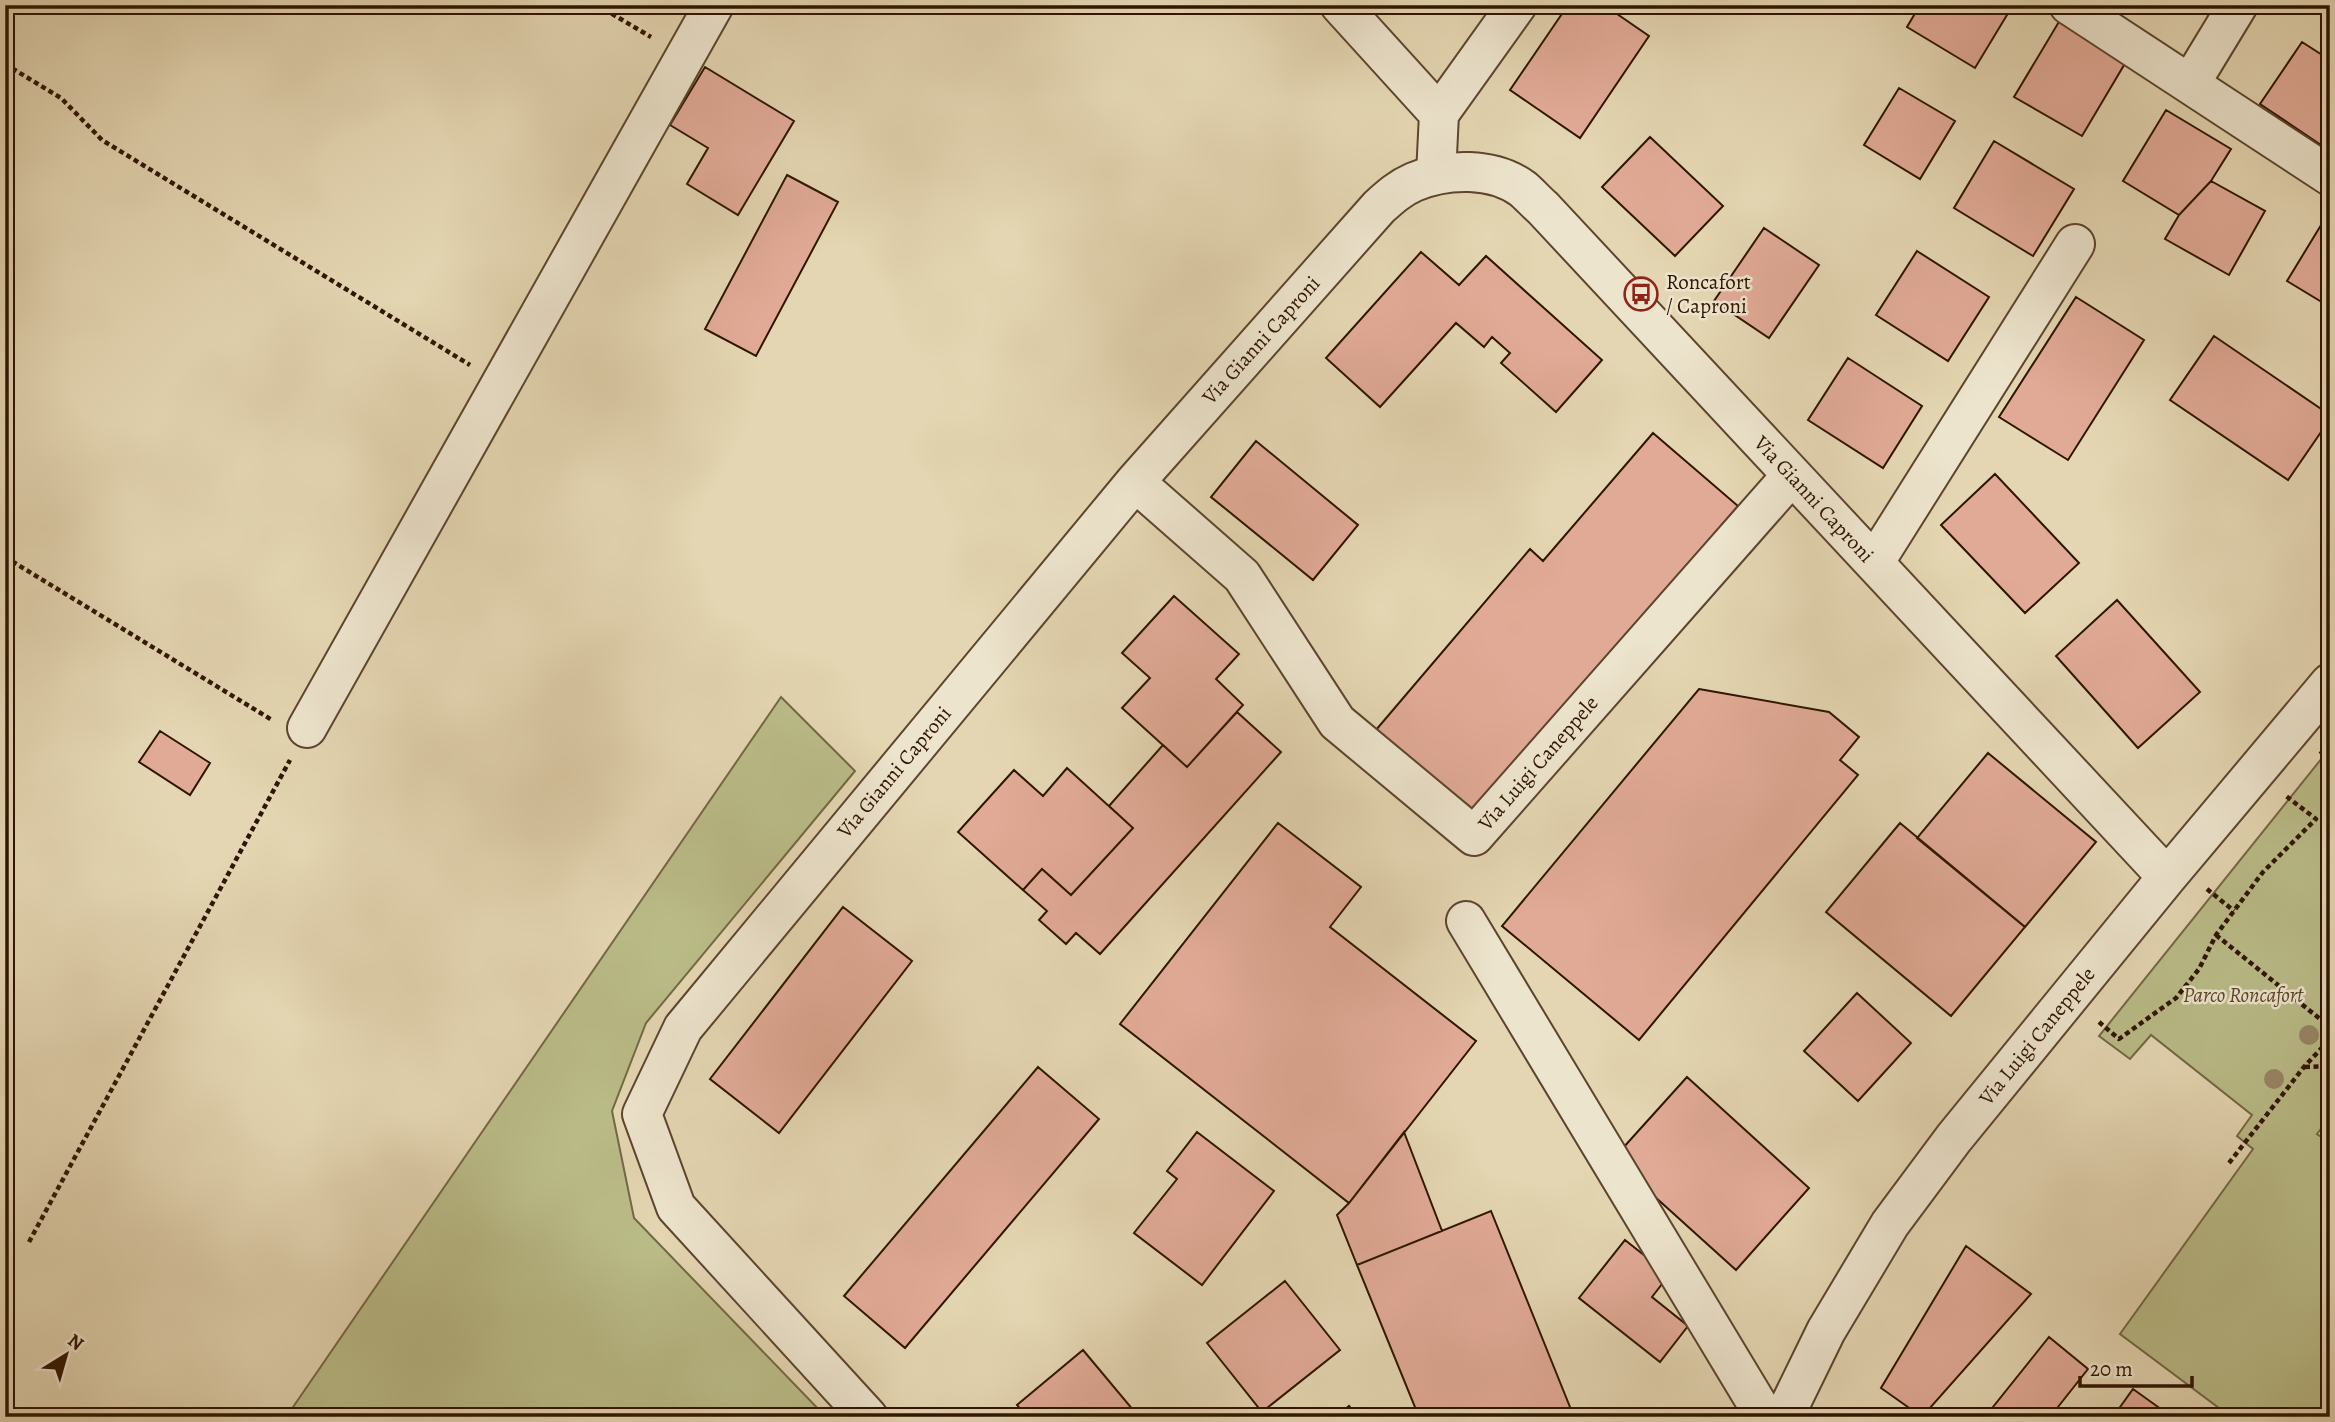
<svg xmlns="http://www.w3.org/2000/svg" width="2335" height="1422" font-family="Alegreya,serif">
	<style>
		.green { fill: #babc88; stroke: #746844; stroke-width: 2 }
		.building { fill: #e1aa96; stroke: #2f1501; stroke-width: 2 }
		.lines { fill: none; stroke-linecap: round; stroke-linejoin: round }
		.minor-casing { stroke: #5c452d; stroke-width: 42 }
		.path { stroke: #2f1501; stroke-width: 4.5; stroke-dasharray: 5 3.5; stroke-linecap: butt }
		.minor { stroke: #ede4cd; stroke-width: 38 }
		.tree { fill: #988767 }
		.labels { text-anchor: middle; stroke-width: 5; stroke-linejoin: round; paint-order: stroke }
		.poi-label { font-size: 21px; fill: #2f1501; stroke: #ede4cd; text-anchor: start }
		.street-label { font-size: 21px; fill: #2f1501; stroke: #ede4cd }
		.park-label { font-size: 21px; font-style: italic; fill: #59472a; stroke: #ede4cd }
	</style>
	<rect width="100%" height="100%" fill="#e4d6b2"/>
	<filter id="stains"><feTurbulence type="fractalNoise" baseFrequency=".00286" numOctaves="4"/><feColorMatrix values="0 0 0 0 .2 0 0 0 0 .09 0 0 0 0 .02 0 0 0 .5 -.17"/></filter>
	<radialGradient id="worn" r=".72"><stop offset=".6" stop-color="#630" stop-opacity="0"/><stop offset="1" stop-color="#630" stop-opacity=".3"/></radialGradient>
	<path class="green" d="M781 697 855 771 646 1023 612 1111 634 1218 826 1417H295L291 1410Z
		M2330 748V1117L2317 1134 2330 1143V1417H2231L2120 1334 2253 1149 2237 1136 2252 1115 2151 1035 2130 1059 2099 1036Z"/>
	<path class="building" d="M1568 5H1604L1649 36 1580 138 1510 90Z
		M1920 5H2013L1975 68 1907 27Z
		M2060 20 2127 60 2082 136 2014 97Z
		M2302 42 2330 60V151L2260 104Z
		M705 67 794 121 738 215 687 184 708 148 670 125Z
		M1899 88 1955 121 1920 179 1864 145Z
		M2166 110 2231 149 2211 181 2179 215 2123 181Z
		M1650 137 1723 206 1675 256 1602 187Z
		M1994 141 2074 189 2033 256 1954 208Z
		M787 175 838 202 756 356 705 329Z
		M2211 181 2265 211 2229 275 2165 239 2179 215Z
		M2329 212H2330V307L2287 281Z
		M1764 228 1819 265 1769 338 1714 301Z
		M1917 251 1989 297 1948 361 1876 315Z
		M1421 252 1459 285 1486 256 1602 360 1556 412 1501 363 1510 353 1492 337 1484 347 1456 323 1380 407 1326 358Z
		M2076 297 2144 340 2068 460 1999 417Z
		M2214 336 2330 415V419L2288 480 2170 400Z
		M1848 358 1922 406 1883 468 1808 420Z
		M1653 433 1738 506 1468 821 1370 737 1530 549 1543 561Z
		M1256 441 1358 525 1313 580 1211 497Z
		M1995 474 2079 563 2025 613 1941 525Z
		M1174 596 1239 654 1216 679 1243 705 1187 767 1122 708 1150 678 1122 653Z
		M2117 600 2200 692 2138 748 2056 656Z
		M1699 689 1829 712 1859 737 1840 760 1858 775 1639 1040 1502 926Z
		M1237 712 1281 752 1100 954 1076 933 1066 944 1039 920 1047 911 1023 890 1042 869 1071 895 1133 828 1109 806 1163 745 1187 767Z
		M160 731 210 763 190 795 139 762Z
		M1988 753 2096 842 2025 927 1917 838Z
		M1067 768 1133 828 1071 895 1042 869 1023 890 958 832 1014 770 1043 796Z
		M1278 823 1361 887 1330 927 1476 1041 1349 1203 1120 1024Z
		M1900 823 2025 927 1951 1016 1826 912Z
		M843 907 912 961 779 1133 710 1079Z
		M1857 993 1911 1043 1858 1101 1804 1051Z
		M1038 1067 1099 1119 905 1348 844 1296Z
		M1687 1077 1809 1188 1736 1270 1613 1159Z
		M1197 1132 1274 1191 1202 1285 1134 1233 1177 1179 1167 1171Z
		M1404 1132 1442 1231 1357 1265 1337 1215 1349 1203Z
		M1491 1211 1574 1417H1419L1357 1265Z
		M1625 1240 1669 1275 1652 1297 1688 1326 1660 1362 1579 1298Z
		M1966 1246 2031 1294 1922 1417 1881 1388Z
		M1285 1281 1340 1350 1262 1412 1207 1343Z
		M2049 1337 2088 1369 2050 1417H1985Z
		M1083 1350 1139 1417H1027L1017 1405Z
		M2133 1389 2172 1417H2113Z
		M1349 1406 1358 1417H1336Z"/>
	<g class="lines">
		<defs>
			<path id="minor" d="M1340 5 1439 114 1436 175
				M2069 5 2330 176
				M2190 84 2238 5
				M1439 114 1517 5
				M1135 482 1242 576 1337 722 1474 836 1792 475
				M1874 563 2075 244
				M307 728 714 5
				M1466 921 1765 1417
				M868 1417 676 1207 642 1114 683 1028 1135 482 1379 207C1390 197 1400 188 1414 182 1447 168 1493 167 1523 189 1530 195 1536 202 1543 208L2167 877
				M1784 1417 1826 1331 1890 1224 1954 1138 2167 877 2330 683"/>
		</defs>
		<use href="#minor" class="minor-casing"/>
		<path class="path" d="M597 5 651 37
			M5 64 61 98 102 140 470 365
			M5 557 272 720
			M2320 751 2330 759
			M2207 889 2234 911
			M2216 935 2330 1027
			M2099 1022 2119 1039 2176 998 2199 969 2216 935 2263 872 2316 819 2286 796
			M2305 1067 2330 1066
			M2229 1163 2304 1067 2330 1039
			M29 1242 290 760"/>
		<use href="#minor" class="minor"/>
	</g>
	<g class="tree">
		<circle cx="2309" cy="1035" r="10"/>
		<circle cx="2274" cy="1079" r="10"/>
	</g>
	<defs>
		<symbol id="bus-ring" viewBox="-11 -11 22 22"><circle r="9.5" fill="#ede4cd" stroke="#8f2418" stroke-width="1.5"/><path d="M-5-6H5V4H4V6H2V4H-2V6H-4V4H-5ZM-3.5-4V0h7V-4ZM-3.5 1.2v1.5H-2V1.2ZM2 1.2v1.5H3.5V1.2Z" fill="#8f2418"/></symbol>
	</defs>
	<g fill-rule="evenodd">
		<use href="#bus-ring" x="1622" y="275" width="38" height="38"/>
	</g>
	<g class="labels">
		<g class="poi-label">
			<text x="1666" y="289">Roncafort<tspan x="1666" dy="24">/ Caproni</tspan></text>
		</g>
		<g class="street-label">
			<text transform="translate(1261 340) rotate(-48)" y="7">Via Gianni Caproni</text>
			<text transform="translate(1814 499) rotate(47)" y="7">Via Gianni Caproni</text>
			<text transform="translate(1538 763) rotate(-49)" y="7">Via Luigi Caneppele</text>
			<text transform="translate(894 772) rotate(-50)" y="7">Via Gianni Caproni</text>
			<text transform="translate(2037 1036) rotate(-51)" y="7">Via Luigi Caneppele</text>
		</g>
		<g class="park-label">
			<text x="2243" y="1002">Parco Roncafort</text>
		</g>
	</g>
	<rect width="2335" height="1422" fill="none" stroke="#e4d6b2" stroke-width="28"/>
	<rect x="7" y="7" width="2321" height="1408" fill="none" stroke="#2f1501" stroke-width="3.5"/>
	<rect x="14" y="14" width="2307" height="1394" fill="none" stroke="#2f1501" stroke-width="2"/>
	<g transform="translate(66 1355) rotate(37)" stroke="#ede4cd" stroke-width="5" paint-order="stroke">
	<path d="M0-5L12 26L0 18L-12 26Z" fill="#2f1501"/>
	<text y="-10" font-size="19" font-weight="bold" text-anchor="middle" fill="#2f1501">N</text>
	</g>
	<path d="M2080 1376v10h112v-10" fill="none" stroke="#2f1501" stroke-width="3.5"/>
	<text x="2090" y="1376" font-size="21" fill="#2f1501" stroke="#ede4cd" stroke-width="5" paint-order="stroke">20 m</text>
	<rect width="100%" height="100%" filter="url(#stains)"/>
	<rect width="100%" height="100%" fill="url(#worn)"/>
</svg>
